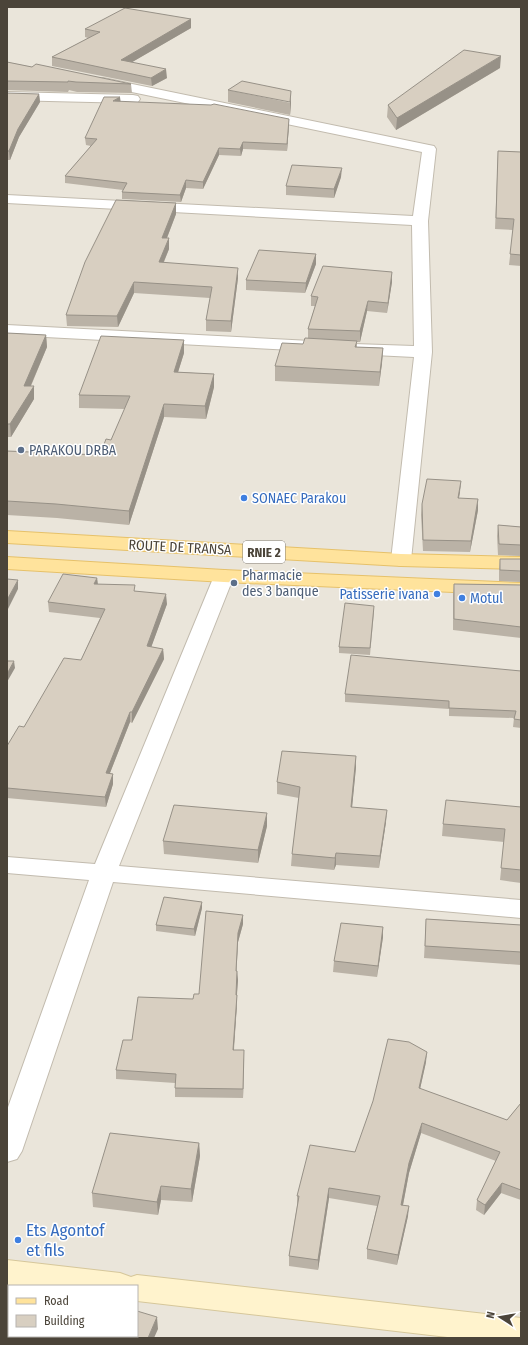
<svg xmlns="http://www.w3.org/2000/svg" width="528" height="1345" font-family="'Fira Sans Condensed',sans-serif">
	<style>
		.residential { fill: #eae5da; fill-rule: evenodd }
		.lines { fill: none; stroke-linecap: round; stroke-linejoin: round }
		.street-casing { stroke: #c2bbae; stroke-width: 2 }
		.secondary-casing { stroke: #d6c79b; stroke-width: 2 }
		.primary-casing { stroke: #e6c16a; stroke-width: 2 }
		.street { fill: #fff; fill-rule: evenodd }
		.secondary { fill: #fff3cd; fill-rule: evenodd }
		.primary { fill: #ffe39c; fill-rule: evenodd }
		.wall { fill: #bab2a6 }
		.shaded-wall { fill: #979187 }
		.building { fill: #d8cfc1; stroke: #979187 }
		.service-dot { fill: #5c6f8a; stroke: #fff; stroke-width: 1.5 }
		.shop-dot { fill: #3f7fe0; stroke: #fff; stroke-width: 1.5 }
		.labels { text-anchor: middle; stroke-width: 3; stroke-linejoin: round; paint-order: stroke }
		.shield { fill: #fff; stroke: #817c74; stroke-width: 1 }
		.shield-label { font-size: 13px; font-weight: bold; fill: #4b4439 }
		.service-label { font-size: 14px; fill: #4e5e75; stroke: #fff; text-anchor: start }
		.shop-label { font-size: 14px; fill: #366cbe; stroke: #fff; text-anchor: start }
		.street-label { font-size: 14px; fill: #4b4439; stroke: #fff }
		.near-shop-label { font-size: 17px; fill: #366cbe; stroke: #fff; text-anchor: start }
	</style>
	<rect width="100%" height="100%" fill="#f6f3ec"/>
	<path class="residential" d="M7 7H521V1338H7ZM9 1286H137V1336H9Z"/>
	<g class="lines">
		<defs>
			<path id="street" d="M103 78 429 145 434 146 436 149 428 221 432 352 411 560 408 564 401 566 394 564 391 560 414 357 354 354 348 353 345 349 348 345 354 344 414 346 412 225 7 203V195L413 216 422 152 98 85 96 82 98 79Z
				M7 92 133 95 138 96 140 99 138 102 133 103 7 100Z
				M7 325 311 341 317 342 320 346 317 350 311 351 7 335Z
				M224 570 231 572 234 576 119 866 521 900V918L113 882 22 1151 17 1159 7 1162V1110L89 880 7 873V857L95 864 214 576 217 572Z"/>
			<path id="secondary" d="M7 1260 120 1273 131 1277 137 1275 521 1318V1338H456L137 1301V1286H7Z"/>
			<path id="primary" d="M7 531 401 554 521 557V569L401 566 7 543Z
				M7 557 224 570 521 583V595L224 582 7 569Z"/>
		</defs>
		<use href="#street" class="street-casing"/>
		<use href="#secondary" class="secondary-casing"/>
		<use href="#primary" class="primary-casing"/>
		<use href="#street" class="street"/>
		<use href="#secondary" class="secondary"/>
		<use href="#primary" class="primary"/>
	</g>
	<path class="wall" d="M191 19V28L132 62 167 78 152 86 52 66V57L88 38 85 37V29Z
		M7 62 32 67 131 84 132 93 77 92 69 90 68 92 7 90Z
		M500 68 396 130 387 117 388 105Z
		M228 90 291 103 290 115 228 102Z
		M7 93 39 94 40 102 19 137 10 160H7Z
		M120 102 289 119 287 151 243 149 241 156 219 155 203 189 186 188 181 202 122 199V192L123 190 65 183V176L91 146 86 145 85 138Z
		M498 151 521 152V266L509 265 513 230 495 229Z
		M341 177 334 198 286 195V186Z
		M176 203V214L167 238 169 249 164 262 238 278 231 332 206 331V320L210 298 134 293 118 327 67 326 66 315Z
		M316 254V264L305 293 246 290V280Z
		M392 282 387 313 367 311 360 342H357V347L383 348 382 363 379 386 275 381V366L303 344 308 338V329L315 306H311V296Z
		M7 333 46 335 47 347 31 386 34 399 11 437H7Z
		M184 340V353L178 372 214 374V387L206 419 164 417 129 525 57 518 7 515V451L100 455 111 440 125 409 79 408V395Z
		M461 481 459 498 478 510 470 552 423 551 421 515 422 504Z
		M498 525 521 527V556L498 555 497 536Z
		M500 559H521V582L499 581V570Z
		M97 578 98 584 135 591 167 604 151 647 163 649 164 659 132 723 130 722 110 773 113 774V784L106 807 7 798V746L24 727 81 660 100 618 49 612 48 602Z
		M454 584 521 585V638L453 630V595Z
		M374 612 370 655 339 653V647Z
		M521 671V728L513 727 514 718 449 716V709L345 702V694Z
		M356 756V767L352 807 386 822 379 868 336 865 334 870 291 866 292 854 299 798 277 794V782Z
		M521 807V883L500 880 504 842 442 836 443 824Z
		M267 826 258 863 164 854 163 841Z
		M202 908 195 936 156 931V925Z
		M243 915V924L238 942 236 971 238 980 237 995V1004L234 1050 244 1059 243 1098 175 1097V1083L116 1079V1070L132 1040 193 999 199 994Z
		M426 919 521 925V965L424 958Z
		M383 927V937L377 977 333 972 334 961Z
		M426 1062 420 1089 507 1120 521 1103V1200L501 1193 484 1215 476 1210 477 1200 496 1161 421 1133 409 1173 403 1205 408 1216 397 1265 367 1259V1249L377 1206 329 1198 318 1270 289 1266V1256L297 1206V1196L355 1152Z
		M199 1143 200 1156 192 1202 161 1200 158 1215 93 1207 92 1193Z"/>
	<path class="shaded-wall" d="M191 19V28L122 68 121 60Z
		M501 56 500 68 396 130 397 118Z
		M166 69 167 78 152 86 151 78Z
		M291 91V103L290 115V102Z
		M39 94 40 102 19 137 10 160 9 151 18 129Z
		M120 97 121 104 113 101Z
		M289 119V126L287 151V144Z
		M243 142V149L241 156 240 149Z
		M219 148V155L203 189V182Z
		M342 168 341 177 334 198V189Z
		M186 180V188L181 202 180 195Z
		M176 203V214L163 248 162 238Z
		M169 238V249L159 273V262Z
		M316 254V264L305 293 306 283Z
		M238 268V278L231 332V321Z
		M392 272V282L387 313 388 303Z
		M134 282V293L118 327 117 316Z
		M368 301 367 311 360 342V331Z
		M46 335 47 347 25 399 24 386Z
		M184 340V353L174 385V372Z
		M383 348 382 363 379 386 380 372Z
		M214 374V387L206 419 205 406Z
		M34 386V399L11 437 10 424Z
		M164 404V417L129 525V511Z
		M461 481 460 492 457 508 458 498Z
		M478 499V510L470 552 471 541Z
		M97 578 98 587 94 584Z
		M18 580V589L7 611V600Z
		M166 594 167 604 148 656 147 646Z
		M163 649 164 659 132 723V712Z
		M14 661 15 668 7 682V674Z
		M130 712V722L106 783V773Z
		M356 756V767L351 818V807Z
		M113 774V784L106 807 105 797Z
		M387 810 386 822 379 868 380 856Z
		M267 813V826L258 863V850Z
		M336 853V865L334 870 335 858Z
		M202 902V908L195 936 194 929Z
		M243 915V924L238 942 236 980V971L238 933Z
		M383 927V937L377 977 378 966Z
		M237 971 238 980 236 1004V995Z
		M237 995V1004L233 1059V1050Z
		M244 1050V1059L243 1098V1089Z
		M427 1052 426 1062 418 1098 419 1088Z
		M422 1123 421 1133 409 1173 401 1215V1205L409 1163Z
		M199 1143 200 1156 192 1202 191 1189Z
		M502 1183 501 1193 484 1215 485 1205Z
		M161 1186V1200L158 1215 157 1202Z
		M329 1188V1198L318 1270V1260Z
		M409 1206 408 1216 397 1265 398 1255Z
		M157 1317 158 1329 154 1338H148Z"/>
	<path class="building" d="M125 8 191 19 121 60 166 69 151 78 52 57 100 32 85 29Z
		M464 50 501 56 397 118 388 105Z
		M7 62 32 67 36 64 131 84 76 82 68 81V82L7 81Z
		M242 81 291 91 290 102 228 90Z
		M7 93 39 94 18 129 9 151H7Z
		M104 97H120L113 101 211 105 214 104 289 119 287 144 243 142 240 149 219 148 203 182 186 180 180 195 122 192 127 183 65 176 97 139 85 138Z
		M498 151 521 152V255L510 254 514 219 496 218Z
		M292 165 342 168 334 189 286 186Z
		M116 200 176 203 162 238H169L159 262 238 268 231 321 206 320 212 287 134 282 117 316 66 315 85 262Z
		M259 250 316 254 306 283 246 280Z
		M323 266 392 272 388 303 368 301 360 331 308 329 318 297 311 296Z
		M7 333 46 335 24 386H34L10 424H7Z
		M101 336 184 340 174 372 214 374 205 406 164 404 129 511 56 504 7 501V451L100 455 106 439 111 440 130 396 79 395Z
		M305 338 357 341 355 347 383 348 380 372 275 366 282 343 303 344Z
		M427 479 461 481 458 498 478 499 471 541 423 540 422 504Z
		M498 525 521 527V545L499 544Z
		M500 559H521V571L500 570Z
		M63 574 97 578 94 584 135 585 134 591 166 594 147 646 163 649 132 712H130L106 773 113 774 105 797 7 788V746L19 726 24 727 64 658 81 660 105 609 48 602Z
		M7 579 18 580 7 600Z
		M454 584 521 585V627L454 619Z
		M345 603 374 606 370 648 339 647Z
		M351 655 521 671V720L514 719 516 711 449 708V701L345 694Z
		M7 661H14L7 674Z
		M282 751 356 756 351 807 387 810 380 856 336 853 335 858 292 854 300 787 277 782Z
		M446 800 521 807V870L501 868 505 829 443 824Z
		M174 805 267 813 258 850 163 841Z
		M164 897 202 902 194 929 156 925Z
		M206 911 243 915 238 933 236 971H237L236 995H237L233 1050H244L243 1089 175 1088 176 1074 116 1070 123 1040H132L138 997 193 999 194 994H199Z
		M426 919 521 925V952L425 946Z
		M341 923 383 927 378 966 334 961Z
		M388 1039 409 1042 427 1052 419 1088 507 1120 521 1103V1190L502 1183 485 1205 477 1200 500 1152 422 1123 409 1163 401 1205 409 1206 398 1255 367 1249 380 1196 329 1188 318 1260 289 1256 299 1196H297L310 1145 355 1152 373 1101Z
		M110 1133 199 1143 191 1189 161 1186 157 1202 92 1193Z
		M137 1311 157 1317 148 1338H73L74 1336H137Z
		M7 1332H9V1336H28L38 1338H7Z"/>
	<g class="service-dot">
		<circle cx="21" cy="450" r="4"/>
		<circle cx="234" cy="583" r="4"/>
	</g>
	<g class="shop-dot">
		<circle cx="244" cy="498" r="4"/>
		<circle cx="437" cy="594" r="4"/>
		<circle cx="462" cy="598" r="4"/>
		<circle cx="18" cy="1240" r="4"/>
	</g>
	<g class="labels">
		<rect class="shield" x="243" y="541" width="42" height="22" rx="3"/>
		<g class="shield-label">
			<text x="264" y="557">RNIE 2</text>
		</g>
		<g class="service-label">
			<text x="29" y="455">PARAKOU DRBA</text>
			<text x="242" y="580">Pharmacie<tspan x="242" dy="16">des 3 banque</tspan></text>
		</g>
		<g class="shop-label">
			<text x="252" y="503">SONAEC Parakou</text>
			<text x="429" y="599" text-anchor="end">Patisserie ivana</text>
			<text x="470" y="603">Motul</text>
		</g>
		<g class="street-label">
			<text transform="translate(180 547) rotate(3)" y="5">ROUTE DE TRANSA</text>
		</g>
		<g class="near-shop-label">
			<text x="26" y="1236">Ets Agontof<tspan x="26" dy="20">et fils</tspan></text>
		</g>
	</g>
	<rect width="528" height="1345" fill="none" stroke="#4b4439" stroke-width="16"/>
	<rect x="8" y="1285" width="130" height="52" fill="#ffffff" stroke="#b7b4b0"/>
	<rect x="16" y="1298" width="20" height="6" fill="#ffe39c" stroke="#b7b4b0"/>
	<text x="44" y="1305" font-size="12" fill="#4b4439">Road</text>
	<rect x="16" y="1315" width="20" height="12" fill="#d8cfc1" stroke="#b7b4b0"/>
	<text x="44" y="1325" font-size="12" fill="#4b4439">Building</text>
	<g transform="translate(500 1317) rotate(282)" stroke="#ffffff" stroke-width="3" paint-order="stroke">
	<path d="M0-3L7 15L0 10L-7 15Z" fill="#4b4439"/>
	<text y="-6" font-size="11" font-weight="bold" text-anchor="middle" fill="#4b4439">N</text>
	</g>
</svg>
